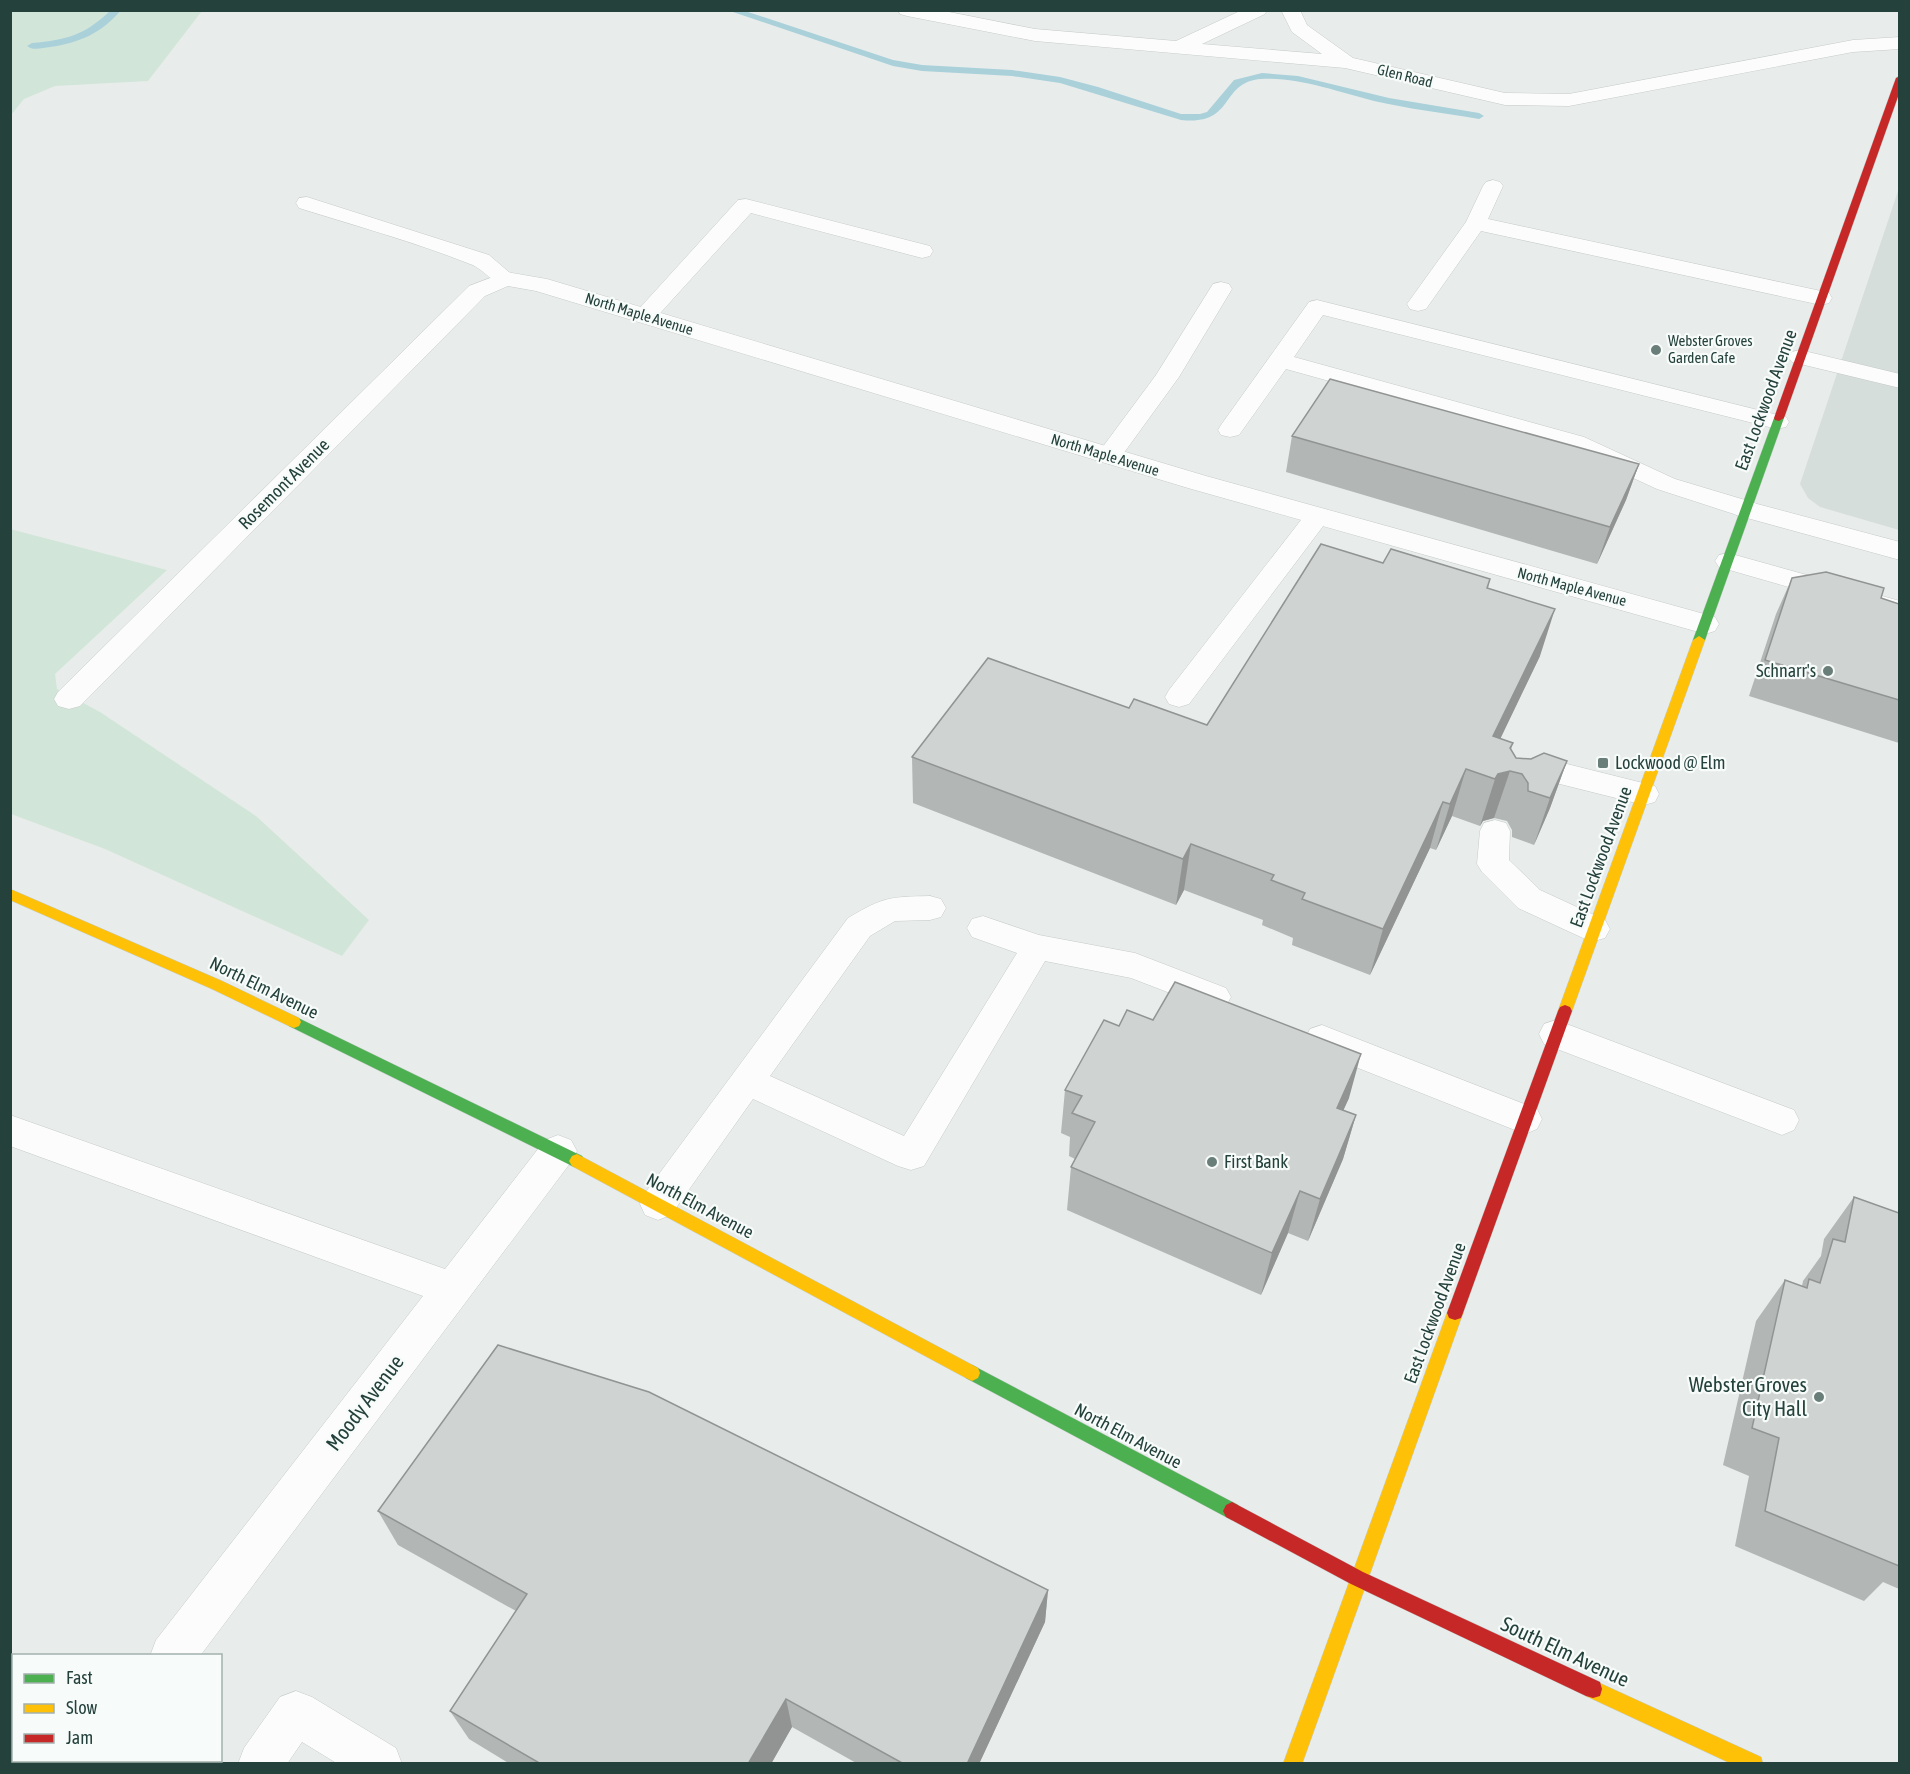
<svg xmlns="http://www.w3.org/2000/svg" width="1910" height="1774" font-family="'Asap Condensed',sans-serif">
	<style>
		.built { fill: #d6dedb }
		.green { fill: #d2e5d9 }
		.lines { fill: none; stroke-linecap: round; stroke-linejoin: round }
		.stream { fill: #aad0da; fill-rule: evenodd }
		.lane-casing { stroke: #c5cac8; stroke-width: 1 }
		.street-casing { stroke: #c5cac8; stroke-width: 1 }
		.fast-casing { stroke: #c3cbc8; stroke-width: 1 }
		.slow-casing { stroke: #c3cbc8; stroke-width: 1 }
		.jam-casing { stroke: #c3cbc8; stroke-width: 1 }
		.lane { fill: #fcfcfc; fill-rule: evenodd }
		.street { fill: #fcfcfc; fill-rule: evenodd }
		.fast { fill: #4caf50; fill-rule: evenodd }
		.slow { fill: #ffc107; fill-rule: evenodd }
		.jam { fill: #c62828; fill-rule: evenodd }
		.wall { fill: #b2b6b5 }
		.shaded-wall { fill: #919493 }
		.building { fill: #cfd4d2; stroke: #919493; stroke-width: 1.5 }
		.poi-dot { fill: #697d79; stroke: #f7fbf9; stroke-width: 2 }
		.labels { text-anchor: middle; stroke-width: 4.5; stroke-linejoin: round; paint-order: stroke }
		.far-street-label { font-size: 15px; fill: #24413c; stroke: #f7fbf9 }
		.far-poi-label { font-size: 15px; fill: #24413c; stroke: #f7fbf9; text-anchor: start }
		.street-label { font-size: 18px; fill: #24413c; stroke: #f7fbf9 }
		.poi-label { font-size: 18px; fill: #24413c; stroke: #f7fbf9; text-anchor: start }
		.near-poi-label { font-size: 21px; fill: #24413c; stroke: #f7fbf9; text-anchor: end }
		.near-street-label { font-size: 21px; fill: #24413c; stroke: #f7fbf9 }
	</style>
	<rect width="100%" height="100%" fill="#e8edeb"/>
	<path class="built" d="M1899 188V530L1820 507 1808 498 1800 484Z"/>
	<path class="green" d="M11 10H202V11L148 81 55 86 24 99 11 115Z
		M10 529 167 570 55 674 57 689 100 712 256 816 369 920 342 956 105 849 11 814Z"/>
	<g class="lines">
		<path class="stream" d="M111 10H121C102 33 79 43 50 47 42 48 33 51 27 46L32 43C67 40 85 35 111 10Z
			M727 10H742L893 60 922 65 1012 70 1060 77 1098 87 1181 114H1200L1207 112 1234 80 1262 73 1298 76 1389 98 1479 113 1484 116 1479 119C1444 113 1409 109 1374 101 1338 92 1299 77 1261 79 1219 82 1236 126 1181 120L1060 83 1012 76 922 71 893 66Z"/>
		<defs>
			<path id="lane" d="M1493 180 1500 182 1503 186 1488 219 1821 291 1829 293 1832 298 1829 303 1821 305 1481 231 1426 309 1418 311 1410 309 1407 304 1466 222 1483 186 1486 182Z
				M307 197 489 255 517 279 514 284C494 289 487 270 470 264 415 242 356 226 299 208L296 203 299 198Z
				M746 199 930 246 933 251 930 256 922 258 751 213 653 321 645 323 637 321 634 316 637 311 738 200Z
				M1221 282 1229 284 1232 289 1179 377 1118 461 1109 464 1100 461 1096 456 1156 375 1213 284Z
				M1317 300 1786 417 1789 422 1786 427 1777 429 1323 315 1294 357 1584 437 1675 479 1755 503 1759 509 1755 515 1746 517 1737 515 1657 489 1566 447 1286 369 1239 435 1230 437 1221 435 1218 430 1221 425 1309 302Z
				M1800 350 1900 374V388L1792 362 1788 357 1792 352Z
				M1317 509 1326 511 1330 517 1189 704 1179 707 1169 704 1165 697 1169 690 1308 511Z
				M1728 553 1900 601V619L1719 567 1715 561 1719 555Z
				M1543 758 1655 786 1659 794 1655 802 1644 805 1548 781C1536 791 1530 796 1514 792L1510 784C1517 771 1529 762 1543 758Z
				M1495 820 1506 823 1510 831 1509 860 1540 890 1605 920 1610 929 1605 938 1594 941 1583 938 1518 908 1482 872 1477 864 1480 831 1484 823Z
				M930 896 941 899 946 908 941 917 930 920 895 921 870 936 770 1076 904 1136 1017 953 972 937 967 928 972 919 983 916 1039 935 1135 953 1226 988 1231 997 1226 1006 1214 1010 1131 978 1045 961 924 1166 911 1170 898 1166 753 1099 671 1215 658 1220 645 1215 640 1204 645 1193 848 918C884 897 888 897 930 896Z
				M1556 1020 1794 1110 1799 1120 1794 1130 1782 1135 1544 1044 1539 1034 1544 1024Z
				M1322 1025 1537 1109 1542 1119 1537 1129 1525 1134 1310 1049 1305 1039 1310 1029Z
				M296 1691 312 1697 396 1748 402 1764H338L302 1742 287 1764H238L244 1748 280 1697Z"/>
			<path id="street" d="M898 10H939L1035 29 1176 41 1242 10H1267L1265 14 1202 44 1322 54 1292 32 1281 10H1300L1307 25 1353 58 1505 93 1569 94 1853 40 1900 37V49L1853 52 1569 106 1505 105 1345 68 1035 41 907 16 900 14Z
				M506 272 547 279 1206 476 1715 617 1719 624 1715 631 1705 634 1695 631 1188 488 536 291 508 286 485 296 80 706 69 709 58 706 54 699 58 692 469 286Z
				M1746 501 1900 542V560L1736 515 1732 509 1736 503Z
				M10 1115 445 1269 545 1140 558 1135 571 1140 577 1151 571 1162 200 1656H150L156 1640 423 1296 10 1146Z
				M67 1760H115L114 1764H66Z"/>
			<path id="fast" d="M1779 415 1784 418 1705 640 1699 644 1695 643 1693 640 1774 418Z
				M294 1016 582 1156 585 1161 582 1166 577 1168 572 1166 289 1026 287 1022 289 1018Z
				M972 1365 1238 1505 1241 1511 1238 1517 1232 1520 1226 1517 966 1378 964 1373 966 1368Z"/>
			<path id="slow" d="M1699 636 1705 640 1572 1011 1570 1015H1560L1558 1011 1693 640Z
				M10 889 222 981 299 1018 301 1022 299 1026 294 1028 289 1026 212 989 10 900Z
				M577 1154 978 1368 980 1373 978 1378 972 1381 966 1378 572 1166 569 1161 572 1156Z
				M1455 1306 1461 1308 1463 1313 1302 1764H1283L1447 1313 1449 1308Z
				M1593 1680 1761 1757 1763 1764H1732L1586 1696 1584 1689 1586 1682Z"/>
			<path id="jam" d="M1900 76V91L1784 418 1779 421 1775 420 1774 418 1896 78Z
				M1565 1005 1570 1007 1572 1011 1463 1313 1461 1318 1455 1320 1449 1318 1447 1313 1558 1011 1560 1007Z
				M1232 1502 1363 1572 1600 1682 1602 1689 1600 1696 1593 1698 1586 1696 1351 1584 1226 1517 1223 1511 1226 1505Z"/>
		</defs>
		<use href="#lane" class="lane-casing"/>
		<use href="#street" class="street-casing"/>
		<use href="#fast" class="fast-casing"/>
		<use href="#slow" class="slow-casing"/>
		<use href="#jam" class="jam-casing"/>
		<use href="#lane" class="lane"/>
		<use href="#street" class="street"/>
		<use href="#fast" class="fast"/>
		<use href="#slow" class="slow"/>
		<use href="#jam" class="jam"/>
	</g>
	<path class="wall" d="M1292 436 1639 464 1626 500 1597 564 1286 472Z
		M1383 563 1490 579 1488 588 1540 656 1500 738 1510 749 1516 758 1567 761 1550 808 1534 845 1512 837V830L1507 821 1494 818 1483 821 1480 826 1452 816 1436 850 1430 848 1370 975 1292 945 1293 938 1262 925 1263 920 1184 890 1176 905 913 803 912 757 1129 708 1207 725Z
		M1792 578 1881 598 1899 604V743L1749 696 1776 614Z
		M1119 1026 1349 1098 1343 1110 1356 1115 1343 1159 1308 1241 1288 1233 1261 1295 1067 1210 1071 1167 1075 1159 1069 1156 1070 1137 1061 1133 1065 1090Z
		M1854 1197 1899 1213V1589L1883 1582 1864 1601 1735 1546 1749 1476 1723 1465 1756 1321 1785 1280 1802 1286 1803 1281 1821 1256 1824 1239Z
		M378 1511 1048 1590 1045 1622 979 1764H858L792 1727 771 1764H510L469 1739 450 1711 516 1611 398 1545Z"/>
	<path class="shaded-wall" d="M1639 464 1626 500 1597 564 1610 527Z
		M1555 609 1540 656 1483 775 1493 736Z
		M1513 743 1503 773 1510 771 1494 818 1483 821 1480 826 1495 779Z
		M1567 761 1550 808 1534 845 1550 798Z
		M1466 769 1452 816 1436 850 1450 804Z
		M1443 802 1430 848 1370 975 1383 929Z
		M1191 844 1184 890 1176 905 1183 859Z
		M1361 1054 1349 1098 1325 1151 1337 1108Z
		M1356 1115 1343 1159 1308 1241 1320 1199Z
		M1300 1191 1288 1233 1261 1295 1272 1253Z
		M1048 1590 1045 1622 979 1764H967Z
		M786 1699 792 1727 771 1764H748Z"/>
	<path class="building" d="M1330 379 1639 464 1610 527 1292 436Z
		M1321 544 1383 563 1391 549 1490 579 1487 588 1555 609 1493 736 1513 743 1510 748 1516 758 1531 759 1544 753 1567 761 1550 798 1528 791V783L1522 774 1510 771 1498 774 1495 779 1466 769 1450 804 1443 802 1383 929 1302 899 1305 893 1271 880 1274 875 1191 844 1183 859 912 757 988 658 1129 708 1134 699 1207 725Z
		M1826 572 1884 588 1881 598 1899 604V700L1765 660 1792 578Z
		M1175 982 1361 1054 1337 1108 1356 1115 1320 1199 1300 1191 1272 1253 1071 1167 1095 1122 1072 1113 1082 1096 1065 1090 1104 1020 1119 1026 1127 1010 1153 1020Z
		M1854 1197 1899 1213V1566L1765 1511 1779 1438 1752 1428 1785 1280 1807 1288 1809 1279 1820 1283 1833 1239 1845 1242Z
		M498 1345 649 1392 1048 1590 967 1764H904L786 1699 748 1764H541L450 1711 527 1594 378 1511Z"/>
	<g class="poi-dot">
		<circle cx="1656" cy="350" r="6"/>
		<circle cx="1828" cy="671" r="6"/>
		<rect x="1597" y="757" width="12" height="12" rx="3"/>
		<circle cx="1212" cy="1162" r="6"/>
		<circle cx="1819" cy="1397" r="6"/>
	</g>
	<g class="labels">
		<g class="far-street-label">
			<text transform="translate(1405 76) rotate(14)" y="5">Glen Road</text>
			<text transform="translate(639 314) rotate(17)" y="5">North Maple Avenue</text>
			<text transform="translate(1105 455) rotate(17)" y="5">North Maple Avenue</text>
			<text transform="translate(1572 587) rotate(15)" y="5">North Maple Avenue</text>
		</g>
		<g class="far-poi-label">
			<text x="1668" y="346">Webster Groves<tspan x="1668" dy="17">Garden Cafe</tspan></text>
		</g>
		<g class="street-label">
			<text transform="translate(1766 400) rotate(-70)" y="6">East Lockwood Avenue</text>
			<text transform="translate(284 484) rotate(-45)" y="6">Rosemont Avenue</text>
			<text transform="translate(1601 857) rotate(-70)" y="6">East Lockwood Avenue</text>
			<text transform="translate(264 988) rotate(26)" y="6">North Elm Avenue</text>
			<text transform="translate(700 1206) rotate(28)" y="6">North Elm Avenue</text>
			<text transform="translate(1435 1313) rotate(-70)" y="6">East Lockwood Avenue</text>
			<text transform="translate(1128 1436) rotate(28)" y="6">North Elm Avenue</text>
		</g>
		<g class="poi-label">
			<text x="1816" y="677" text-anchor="end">Schnarr's</text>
			<text x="1615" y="769">Lockwood @ Elm</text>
			<text x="1224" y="1168">First Bank</text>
		</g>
		<g class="near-poi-label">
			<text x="1807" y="1392">Webster Groves<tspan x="1807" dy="24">City Hall</tspan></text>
		</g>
		<g class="near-street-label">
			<text transform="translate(365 1403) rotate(-53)" y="7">Moody Avenue</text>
			<text transform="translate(1565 1652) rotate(25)" y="7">South Elm Avenue</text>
		</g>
	</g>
	<rect width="1910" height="1774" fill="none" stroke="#24413c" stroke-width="24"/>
	<rect x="12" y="1654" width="210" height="108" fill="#f7fbf9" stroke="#a3b1ad" stroke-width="1.5"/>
	<rect x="24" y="1674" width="30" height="9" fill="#4caf50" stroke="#a3b1ad" stroke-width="1.5"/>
	<text x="66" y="1684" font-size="18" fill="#24413c">Fast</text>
	<rect x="24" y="1704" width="30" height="9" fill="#ffc107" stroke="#a3b1ad" stroke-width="1.5"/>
	<text x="66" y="1714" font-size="18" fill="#24413c">Slow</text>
	<rect x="24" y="1734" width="30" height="9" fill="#c62828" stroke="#a3b1ad" stroke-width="1.5"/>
	<text x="66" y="1744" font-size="18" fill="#24413c">Jam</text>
</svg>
